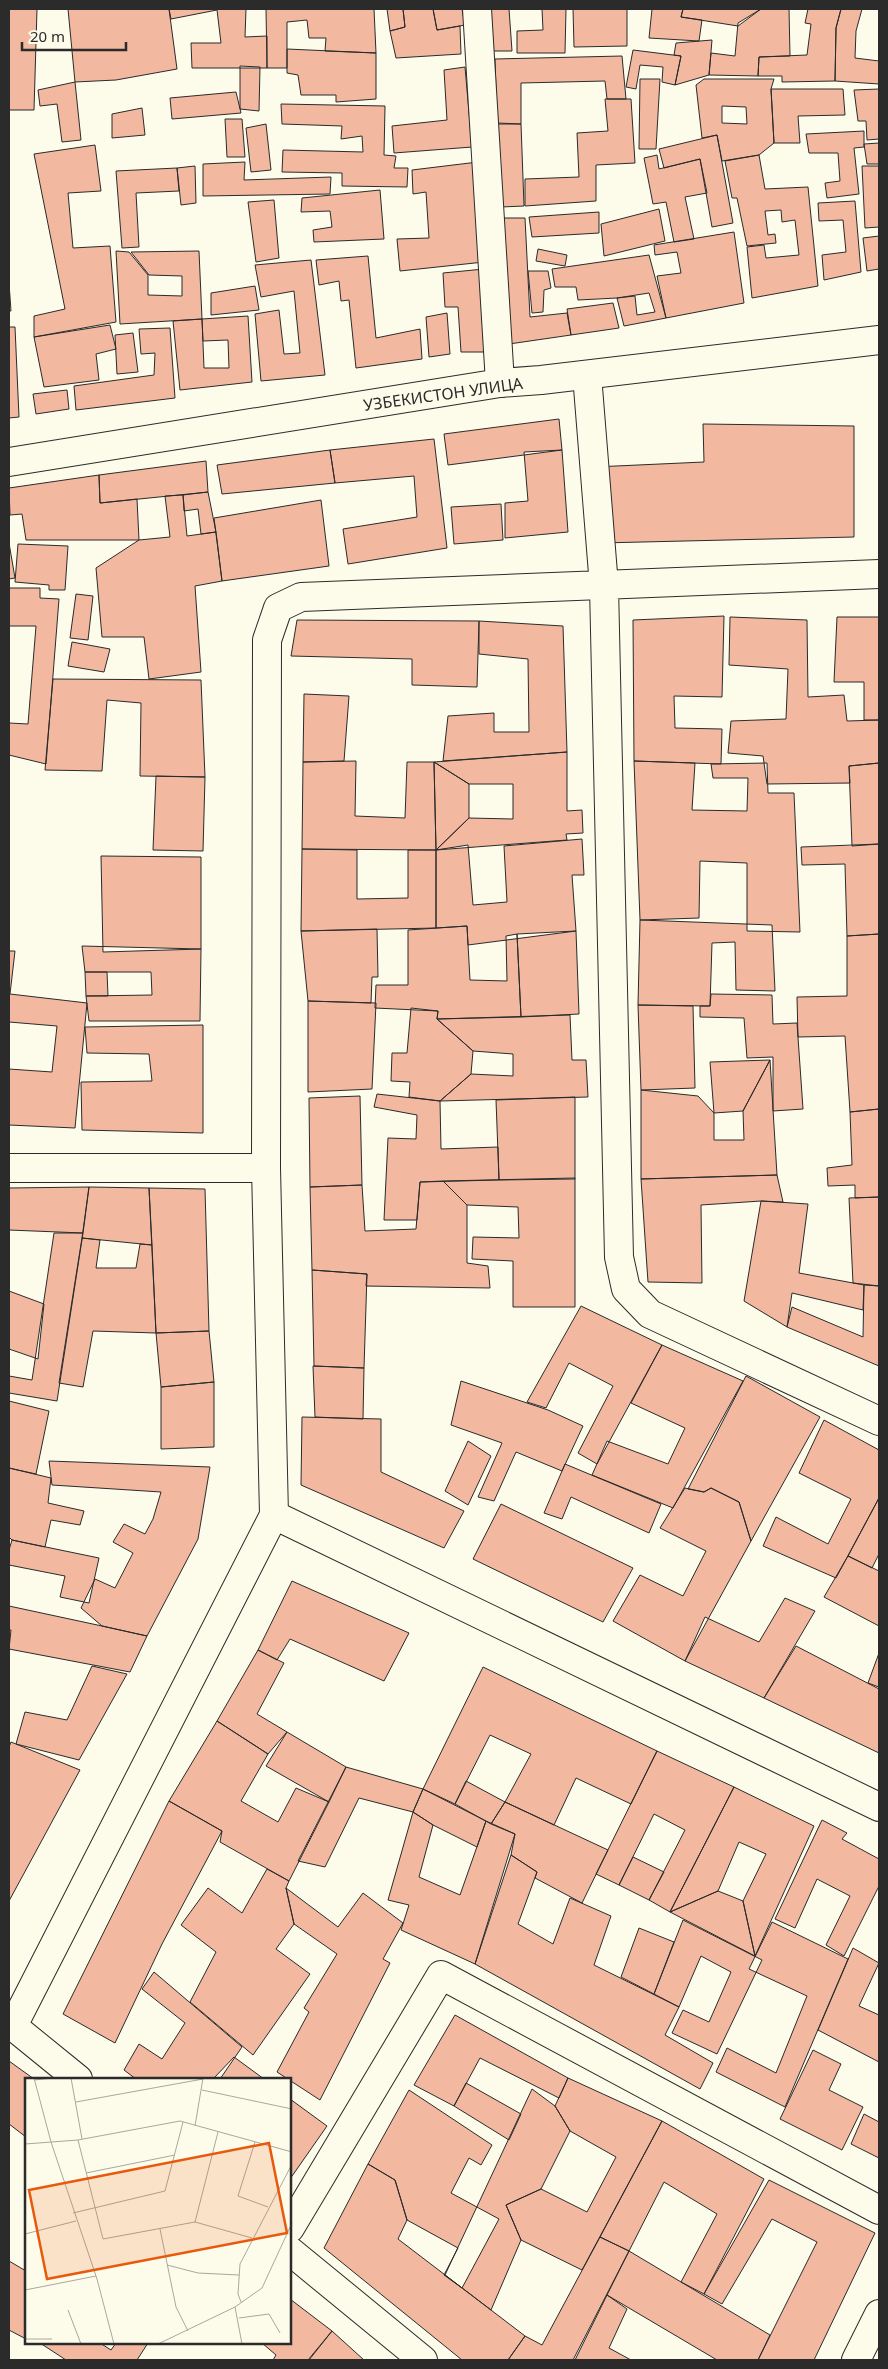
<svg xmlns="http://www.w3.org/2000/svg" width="888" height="2369" font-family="'Noto Sans',sans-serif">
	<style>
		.building { fill: #f2b8a0; stroke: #2b2b2b; fill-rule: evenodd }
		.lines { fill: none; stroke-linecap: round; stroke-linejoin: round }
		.street-casing { stroke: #2b2b2b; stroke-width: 30 }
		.secondary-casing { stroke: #2b2b2b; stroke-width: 30 }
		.street { stroke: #fdfbea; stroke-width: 28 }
		.secondary { stroke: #fdfbea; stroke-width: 28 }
		.labels { text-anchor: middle; stroke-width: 4; stroke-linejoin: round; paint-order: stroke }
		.street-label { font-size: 16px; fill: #2b2b2b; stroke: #fdfbea }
		.inset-road { fill: none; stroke: #a9a89e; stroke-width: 1 }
		.view { fill: #e8590c; fill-opacity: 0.15; stroke: #e8590c; stroke-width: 2.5 }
		.inset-edge { fill: none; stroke: #2b2b2b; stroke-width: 2.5 }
	</style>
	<rect width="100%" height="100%" fill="#fdfbea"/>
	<path class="building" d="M9 9H37L34 110H9Z
		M68 9H169L177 69 116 80 75 82Z
		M169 9H246L245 37 267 36V68H192L191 43H221L217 10 171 19Z
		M266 9H374L376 53 325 51 326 38H309L307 20 287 22V68H267Z
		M387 9H403L405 27 390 31Z
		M403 9H433L437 30 460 26 461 54 396 58 390 31 405 27Z
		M433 9H462L465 25 437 30Z
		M484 9H509L512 51H488Z
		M542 9H566L565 53H517V31L543 30Z
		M573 9H627V46L574 47Z
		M652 9H683L681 17 702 20 699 41 649 38Z
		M683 9H761L738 26 681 17Z
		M761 9H789L790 56 759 57 758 76 709 75 711 53 735 56 738 23Z
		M808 9H841L836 28 835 81 782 82V76H758L759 57 807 55 811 24 805 23Z
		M841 9H862L856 31 855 58 879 61V84L835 81 836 28Z
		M712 40 709 75 675 85 681 56 674 55 676 43Z
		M287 49 376 53V99L336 102V95H301L298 75 287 73Z
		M633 50 681 56 675 85 662 82 663 67 640 65 636 89 626 87Z
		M622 56 626 99H607L605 81 521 83V124L497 123 495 59Z
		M240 66 260 67 259 111 240 109Z
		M465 67 472 147 394 153 392 126 447 120 444 70Z
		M640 79H660L656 149H639Z
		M704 79H774L771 89 774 143 759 155 722 161 717 135 702 138 696 85ZM722 106 746 107 747 124 722 123Z
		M75 82 81 140 62 142 57 104 40 106 38 90Z
		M771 89H843L845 115 798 116 800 143H774Z
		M879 89V139L867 140 866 121H858L854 90Z
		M236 92 241 113 172 119 170 98Z
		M605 99H631L635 163 596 165V201L525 206V179L579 177 577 133 608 131Z
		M281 104 385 106 384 155 396 156 394 168H408L407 187 342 186V173L282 172 283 150 363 152 362 136 341 139 342 126 282 124Z
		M142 108 145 135 112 138V114Z
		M225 119H242L245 157H227Z
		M266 124 271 170 251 172 246 128Z
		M496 124H521L524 206 501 207Z
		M864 131V147L854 148 859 194 827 198 825 183 840 181 838 153H809L806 134Z
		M717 135 733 223 712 227 700 159 664 168 659 149Z
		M879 143V164H867L864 144Z
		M95 145 101 191 68 193 73 248 110 246 116 322 34 337V316L65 309 34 154Z
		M657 155 659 169 700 159 707 193 685 197 694 239 674 242 666 202 653 204 644 158Z
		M759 155 765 189 808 187 818 286 752 298 747 247 764 245 766 258 799 255 795 220 782 222 781 210 765 211 768 235 775 234 776 243 747 246 737 198H732L725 161Z
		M245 162 244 180 331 177 330 194 203 196V164Z
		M478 162 484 262 400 271 397 239 429 238 426 192 413 194 412 170Z
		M195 166 196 203 181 205 177 168Z
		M862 166H879V227L865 228Z
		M177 168 179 191 136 193 139 247 122 248 116 171Z
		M380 190 384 239 314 242 313 230 332 227 330 211 301 212 302 198Z
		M274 200 279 258 256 262 248 202Z
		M855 201 861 272 824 280 822 255 846 252 843 220 819 221 818 203Z
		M659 209 665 241 604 256 601 224Z
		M599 212V233L532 237 529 217Z
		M503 218H525L530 317 567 313 571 335 509 344Z
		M734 232 744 303 666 318 657 276 681 273 677 252 655 255 654 245Z
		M879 236V269L867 271 863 238Z
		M538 249 567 255 565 266 536 261Z
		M116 251 129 252 148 275V295L182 296V276L149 275 131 252 199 251 202 319 120 324Z
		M649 255 666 318 624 326 617 298 578 300 576 287H555L552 269ZM649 293 655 312 637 315 635 296 617 298Z
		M368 256 376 338 420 329 422 359 356 368 349 300 341 301 339 281 319 285 316 260Z
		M311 260 325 375 261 381 255 314 279 310 284 354 300 353 294 291 261 297 255 265Z
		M484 269 491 352H461L458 307H445L443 273Z
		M528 271H548L551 288 544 290 543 312 532 313Z
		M9 283 11 311H9Z
		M255 286 259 310 211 315V293Z
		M613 303 619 328 571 335 567 309Z
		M447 313 450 354 429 357 426 317Z
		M248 316 252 382 180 390 173 321 202 319 204 368H229L228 340 203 341 202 319Z
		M110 325 116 349 96 354 99 380 44 387 34 337Z
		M9 327H15L19 417 9 418Z
		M170 328 175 398 76 410 74 386 154 375 155 353 141 354 139 329Z
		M133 333 138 372 117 374 115 335Z
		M67 390 69 409 36 414 33 394Z
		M559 419 562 450 448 465 444 434Z
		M703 424 854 426V537L600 543 594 467 704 462Z
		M434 439 447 548 348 564 343 529 417 517 414 476 335 483 330 450Z
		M330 450 335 483 222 494 217 465Z
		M562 450 568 532 505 538V503L528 501 524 452Z
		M206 461 208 492 100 503 99 475Z
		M99 475 100 503 137 499 139 540H26L22 514 10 515 9 488Z
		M208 492 216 532 201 534 198 509 184 511 183 495Z
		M183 495 187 536 216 532 222 581 195 586 201 672 149 679 144 637H102L96 568 139 540 170 537 165 496Z
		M321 500 329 566 222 581 214 518Z
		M501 504 503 540 454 544 451 507Z
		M9 543 15 578 9 579Z
		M18 544 68 546 65 590H49V585L15 582Z
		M9 588H40V598L59 599 46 764 9 755V723L28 724 36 626H9Z
		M76 594 93 596 88 640 70 638Z
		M724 616 722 697 674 696 675 728 722 729 721 764 634 761 633 620Z
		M730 617 807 620 808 697 844 695 847 721 879 720V763L849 766 850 783 767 784 763 756 728 753 731 721 786 719 788 669 729 665Z
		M837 617H879V720H864V682H834Z
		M297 620 479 621 477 687 412 685V659L291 656Z
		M479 621 563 626 567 752 443 761 448 716 494 713V732H529L528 659 479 654Z
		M72 642 110 649 104 672 68 666Z
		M53 679 201 680 205 777 140 776 141 703 107 700 102 771 45 770Z
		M304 694 349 696 344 761 303 762Z
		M567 752V811L582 810 583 833 566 834 567 840 436 850 469 818 513 819V784H469L434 762Z
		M356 761 355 816 405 818 407 762H434L436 850 302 849 303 762Z
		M634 761 695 763 692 810 747 811 748 778H713L711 764 767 763 768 793H794L800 932 747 931V863L700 861 699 918 640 920Z
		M434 762 469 784V818L436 850Z
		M879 763V844L852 846 849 766Z
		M156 776 205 777 203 851 153 850Z
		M582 839 584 875H572L576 931 468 945 467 926 436 928V850L468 845 473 905 507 902 504 846Z
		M879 844V934L847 936 845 864 802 865 801 847Z
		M302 849 357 850V899L408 898V850H436V928L301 931Z
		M101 856 201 857V949L103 952Z
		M640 920 772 925 775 991 736 990 735 942 712 943 710 1006 638 1005Z
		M467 926 470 980 507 981 506 936 517 934 521 1017 437 1019 438 1011 375 1008 376 985H408V930Z
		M377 929 378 977H372L371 1003 308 1001 301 931Z
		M576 931 579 1014 521 1017 517 934Z
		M879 934V1109L850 1112 845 1036 798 1037 797 997 847 996V936Z
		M82 946 201 949 200 1021H89L86 996 152 995 151 972H85Z
		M9 951H15L10 994 87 1003 75 1128 9 1125V1069L52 1072 57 1026 9 1022Z
		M85 972H107L108 996H86Z
		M711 994 772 995 773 1024 797 1023 803 1109 773 1111V1057L747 1058 744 1018 700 1017V1006H710Z
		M308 1001 376 1003 372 1089 308 1092Z
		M638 1005 693 1006 695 1088 641 1090Z
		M411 1008 438 1011 437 1019 473 1051 471 1074 440 1101 409 1097 410 1082 391 1081 392 1053H407Z
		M570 1015 572 1060H586L588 1097 440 1101 471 1074 513 1076V1054L473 1051 437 1019Z
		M203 1025V1133L82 1130 81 1082 152 1081 149 1054 87 1053 85 1027Z
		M770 1060 743 1111 714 1113 710 1062Z
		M770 1060 777 1175 641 1179V1090L698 1096 714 1113V1140H744L743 1111Z
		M377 1094 440 1101 441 1149 498 1147 499 1180 420 1182 417 1220H384L388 1138 416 1139 417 1115 374 1107Z
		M360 1096 362 1185 310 1187 309 1098Z
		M575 1097V1179L499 1180 496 1100Z
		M879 1109V1197L855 1198V1185L828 1186 827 1168 852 1165 850 1112Z
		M777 1175 783 1202 761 1201 701 1205 702 1283 648 1282 641 1179Z
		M575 1178V1307H513V1261L472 1259 473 1237 519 1238 518 1207 467 1205 443 1181Z
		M443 1181 467 1205V1263L488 1266 490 1288 366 1286 367 1274 312 1270 310 1187 362 1185 365 1231 416 1229 420 1182Z
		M89 1187 83 1233 9 1230V1188Z
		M89 1187 149 1188 152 1245 82 1238Z
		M149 1188 205 1189 209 1331 156 1333Z
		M879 1197V1286L853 1283 849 1198Z
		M761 1201 808 1204 799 1273 864 1285 863 1310 792 1293 787 1327 744 1301Z
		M54 1233H83L57 1401 9 1393V1376L32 1380Z
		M82 1238 100 1240 96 1268H136L140 1244 152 1245 156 1333 93 1331 83 1387 59 1383Z
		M312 1270 367 1274 364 1368 314 1366Z
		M864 1285 879 1286V1366L787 1327 792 1307 863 1337Z
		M9 1291 44 1304 38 1359 9 1349Z
		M581 1306 662 1345 597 1464 578 1453 613 1386 569 1363 546 1408 527 1402Z
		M209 1331 214 1382 161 1387 156 1333Z
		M662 1345 743 1381 673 1508 592 1475 607 1441 668 1464 685 1428 631 1403Z
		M313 1366 364 1368 363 1419 315 1417Z
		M746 1376 820 1417 751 1541 739 1502 711 1488 704 1492 688 1489Z
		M461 1381 548 1410 583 1426 562 1471 516 1452 494 1501 478 1497 502 1443 451 1425Z
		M214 1382V1447L161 1449V1387Z
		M9 1401 49 1411 36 1474 9 1468Z
		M302 1417 381 1419V1472L464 1511 444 1548 301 1485Z
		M824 1420 879 1450V1498L836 1578 763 1546 776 1517 828 1544 851 1499 799 1473Z
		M468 1441 491 1456 468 1505 445 1491Z
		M49 1461 210 1467 198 1539 147 1636 102 1626 81 1608 95 1579 115 1588 133 1553 113 1542 124 1524 145 1534 153 1519 161 1492 52 1485Z
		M565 1464 661 1504 649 1533 571 1497 562 1519 544 1513Z
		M9 1468 51 1478 48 1503 84 1511 80 1525 51 1520 45 1547 12 1540 9 1537Z
		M685 1488 704 1492 711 1488 739 1502 751 1541 685 1661 613 1621 640 1575 683 1596 706 1551 660 1528Z
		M879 1498V1554L872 1568 848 1556Z
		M501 1504 633 1568 603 1622 473 1559Z
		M12 1540 99 1558 89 1603 60 1597 65 1576 9 1565V1550Z
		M848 1556 879 1571V1626L824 1597Z
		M292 1581 409 1633 384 1681 290 1639 277 1660 258 1650Z
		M785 1598 815 1611 764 1698 685 1661 705 1617 759 1642Z
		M9 1606 102 1626 147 1636 130 1672 9 1649 11 1630H9Z
		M796 1646 879 1689V1753L764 1698Z
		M258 1650 284 1663 257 1714 287 1732 268 1754 217 1721Z
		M879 1653V1687L868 1683Z
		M92 1666 127 1674 79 1760 16 1744 25 1712 67 1720Z
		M483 1667 657 1751 631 1804 576 1778 554 1825 505 1802 531 1754 490 1735 455 1804 423 1789Z
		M217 1721 268 1754 241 1801 278 1822 296 1788 329 1802 289 1881 220 1842 222 1831 169 1801Z
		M287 1732 346 1767 329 1802 266 1766Z
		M11 1742 80 1770 9 1901V1747Z
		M657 1751 734 1787 670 1912 649 1900 685 1830 654 1814 619 1885 596 1874Z
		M346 1767 423 1789 413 1812 359 1798 325 1867 298 1861Z
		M466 1781 505 1802 491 1824 455 1804Z
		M734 1787 814 1826 755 1956 743 1901 766 1854 739 1842 718 1891 670 1912Z
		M423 1789 486 1821 477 1847 433 1825 413 1812Z
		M169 1801 222 1831 162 1944 115 2043 63 2014Z
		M505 1802 608 1850 582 1903 535 1878 537 1872 511 1855 515 1834 491 1824Z
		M413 1812 433 1825 419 1877 460 1895 486 1821 515 1834 475 1964 401 1930 409 1905 388 1900Z
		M822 1820 847 1833 842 1839 879 1859V1886L844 1956 826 1945 850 1896 817 1879 795 1928 775 1919Z
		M511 1855 537 1872 518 1924 553 1944 570 1898 611 1916 594 1965 679 2007 665 2035 713 2063 700 2089 475 1964Z
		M633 1857 664 1872 649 1900 619 1885Z
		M267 1869 289 1881 286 1888 294 1924 276 1949 310 1974 253 2055 190 2002 216 1952 181 1925 208 1888 242 1913Z
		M286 1888 338 1927 363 1893 403 1923 383 1959 390 1963 320 2100 277 2072 309 2012 304 2008 337 1954 294 1924Z
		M718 1891 743 1901 755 1956 670 1912Z
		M683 1920 762 1960 717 2054 672 2033 683 2010 709 2022 731 1972 701 1956 679 2007 654 1994Z
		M772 1922 848 1959 785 2107 716 2072 727 2048 776 2073 807 1996 749 1969Z
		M639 1928 674 1942 654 1994 621 1977Z
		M853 1948 879 1963 859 2006 879 2015V2062L818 2030Z
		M154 1972 242 2047 220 2079H136L124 2070 139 2044 162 2059 185 2023 142 1989Z
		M455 2015 568 2078 559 2098 480 2058 454 2106 414 2085Z
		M813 2050 841 2064 829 2090 863 2107 842 2150 780 2119Z
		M234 2057 264 2079 214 2078Z
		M9 2061 34 2079H26V2137L9 2124Z
		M568 2078 662 2121 582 2270 521 2240 506 2205 541 2189 587 2212 616 2157 570 2131 555 2106Z
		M466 2083 521 2114 509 2140 454 2106Z
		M532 2089 555 2106 570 2131 541 2189 506 2205 521 2240 491 2310 445 2275Z
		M409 2090 492 2145 481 2165 469 2158 451 2193 499 2219 462 2288 444 2275 458 2248 407 2220 395 2180 368 2164Z
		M290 2099 327 2126 290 2179Z
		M864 2114 879 2122V2158L851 2144Z
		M662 2121 764 2179 704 2294 681 2282 717 2214 664 2182 629 2251 600 2237Z
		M368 2164 395 2180 407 2220 398 2239 525 2336 508 2360H462L324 2248Z
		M769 2180 875 2233 814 2360H758L817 2242 772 2219 722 2304 704 2294Z
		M600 2237 629 2251 573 2360H508L525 2336 542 2345Z
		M629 2251 770 2335 758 2360H717L607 2295Z
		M9 2261 26 2271V2339L9 2330Z
		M607 2295 627 2309 609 2348 631 2360H575Z
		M290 2299 332 2331 308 2360H273L276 2355 262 2343H290Z
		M332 2331 364 2360H309Z
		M40 2343H100L111 2350 116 2343H148L137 2360H66Z"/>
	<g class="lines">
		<defs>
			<path id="street" d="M477 9 500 383
				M587 375 604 586 619 1257 626 1289 650 1314 879 1421
				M9 1168H266
				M274 1515 879 1807
				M9 2023 78 2079
				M13 2026 274 1515 266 1168 267 640 278 608 301 597 879 574
				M290 2228 441 1975 879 2210
				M290 2251 423 2360"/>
			<path id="secondary" d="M9 462 500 383 541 380 879 340
				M856 2360 879 2314"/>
		</defs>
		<use href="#street" class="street-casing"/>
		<use href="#secondary" class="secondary-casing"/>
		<use href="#street" class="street"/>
		<use href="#secondary" class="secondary"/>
	</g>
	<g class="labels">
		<g class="street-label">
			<text transform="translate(443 394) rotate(-8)" y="6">УЗБЕКИСТОН УЛИЦА</text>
		</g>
	</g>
	<g transform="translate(25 2078)">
		<rect width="266" height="266" fill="#fdfbea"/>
		<path class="inset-road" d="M9 0 26 64 72 201 89 266M46 0 57 61M9 2 28 0M177 12 267 31M51 24 178 1M170 48 178 0M53 62 78 161 170 144 227 160M230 64 213 118 243 129M0 66 53 62 155 43 267 74M61 95 150 77M48 135 140 113 158 44M170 144 193 54M135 151 151 229 163 253M0 156 51 143M142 187 173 195 214 197M0 212 71 198M216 224 213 216 215 186 267 86M210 229 217 266M43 232 56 266M214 240 244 236 255 255M0 261H27M133 266 210 229 237 210 267 145"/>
		<path class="view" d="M244 65 262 155 22 201 4 112Z"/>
		<rect width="266" height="266" class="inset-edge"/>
	</g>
	<rect width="888" height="2369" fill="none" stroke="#2b2b2b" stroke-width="20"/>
	<path d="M22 42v8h104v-8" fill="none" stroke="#2b2b2b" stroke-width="2.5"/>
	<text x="30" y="42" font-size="15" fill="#2b2b2b" stroke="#fdfbea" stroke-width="4" paint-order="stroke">20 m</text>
</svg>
